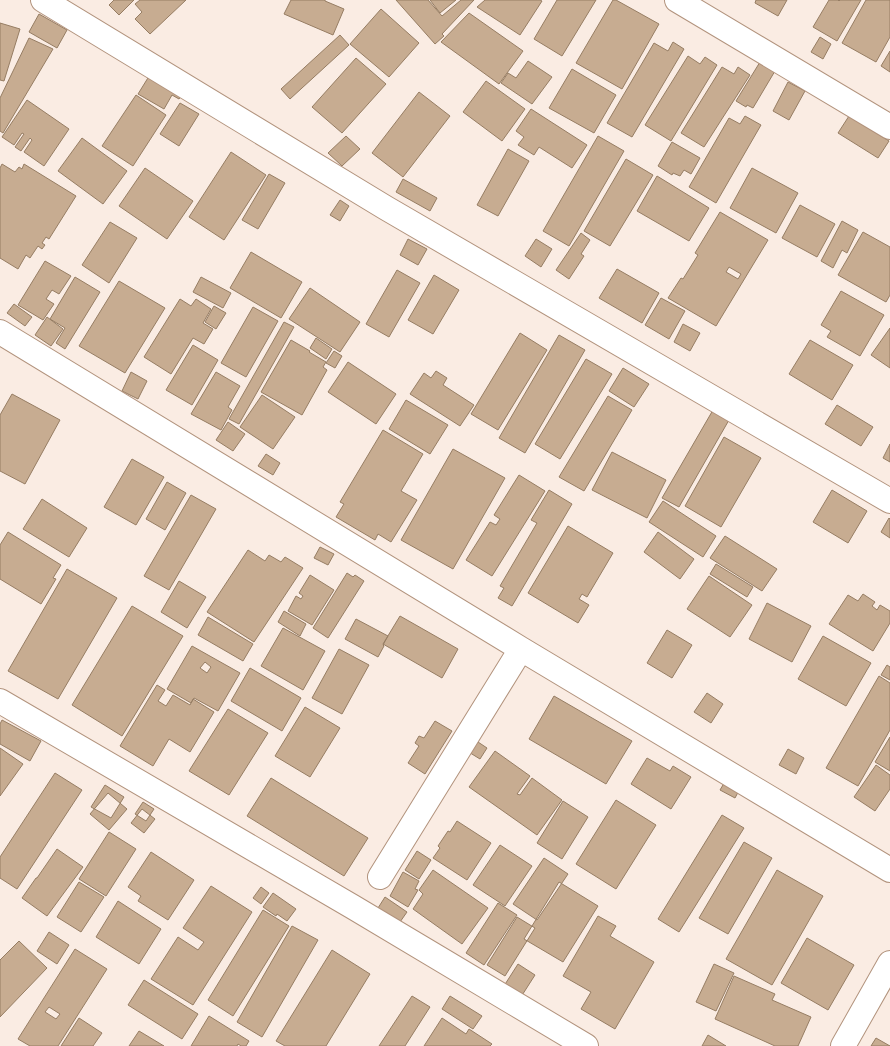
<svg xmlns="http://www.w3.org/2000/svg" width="890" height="1046" font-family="'Libre Baskerville',serif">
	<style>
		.building { fill: #c7ac91; stroke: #967d63; fill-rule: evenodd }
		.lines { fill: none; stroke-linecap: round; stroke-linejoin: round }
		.minor-casing { stroke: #b2937d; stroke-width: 26 }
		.minor { stroke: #fff; stroke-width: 24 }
	</style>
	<rect width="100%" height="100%" fill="#faece3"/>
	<path class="building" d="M114 0H134L119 15 109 5Z
		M140 0H186L150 34 135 19 142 12 135 4Z
		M291 0H325V1L344 9 333 35 284 14Z
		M396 0H428L442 16 461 0H474L442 34 444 36 435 44Z
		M430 0H456L440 13Z
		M485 0H540L542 1 520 35 477 7Z
		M557 0H596L562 56 534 39Z
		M613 0H616L659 24 622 89 576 63Z
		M756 0H787L778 16 755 3Z
		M829 0H838L839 1 840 0H861L837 41 813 27Z
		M866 0H890V37L876 62 842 43Z
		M381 9 419 43 389 77 350 44Z
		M469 13 523 51 499 84 441 42Z
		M39 14 67 30 57 48 29 32Z
		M0 23 20 29 4 81 0 80Z
		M340 35 349 45 290 99 281 89Z
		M820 37 831 44 823 59 811 52Z
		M29 38 53 49 3 133 0 131V98Z
		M673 42 684 49 632 137 607 123 654 43 668 51Z
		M890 51V72L881 66Z
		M688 56 700 64 705 57 717 65 671 141 645 125Z
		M356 58 386 84 342 133 312 107Z
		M528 61 552 77 532 104 501 83 508 73 516 78Z
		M760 62 775 71 753 108 747 105 746 107 736 101Z
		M722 67 734 74 738 67 750 75 704 147 681 133Z
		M572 69 616 95 594 133 549 108Z
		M151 73 184 92 179 99 172 95 164 109 138 94Z
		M486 81 525 109 502 141 463 112Z
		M788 82 805 91 789 120 773 111Z
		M419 92 450 116 403 177 372 153Z
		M136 95 166 115 133 166 102 146Z
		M27 100 69 129 44 166 24 152 32 140 30 138 21 151 15 147 24 134 22 133 14 145 2 137Z
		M180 103 199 114 179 146 160 134Z
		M531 109 587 145 572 168 539 147 534 155 518 145 524 137 516 131Z
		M745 116 761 125 716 203 689 187 729 118 740 124Z
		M849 116 889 141 878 158 838 133Z
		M346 136 360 149 342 166 328 153Z
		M598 136 624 151 569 246 543 231Z
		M82 138 127 171 103 204 58 171Z
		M672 142 700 158 691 174 684 170 680 176 673 173 672 175 658 166Z
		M508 149 529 161 498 216 477 205Z
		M231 152 266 175 224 240 189 217Z
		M626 159 653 175 610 246 584 231Z
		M2 164 15 172 19 167 22 169 24 164 76 196 49 239 46 237 42 243 45 245 42 249 38 246 30 258 26 255 18 269 0 258V168Z
		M145 168 193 201 167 239 119 206Z
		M752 168 798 193 776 233 730 208Z
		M269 174 285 183 258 229 242 220Z
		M657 176 709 208 689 241 637 211Z
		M403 179 437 198 430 211 396 192Z
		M340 200 349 206 340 221 330 215Z
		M800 205 835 224 817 257 782 238Z
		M720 212 768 240 716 326 668 298 681 278 683 279 698 255 695 253ZM729 267 741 274 738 279 726 272Z
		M842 221 858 230 847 253 842 250 833 268 821 261Z
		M110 222 137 238 109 283 82 265Z
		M863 232 890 247V295L886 302 838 275Z
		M581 233 590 240 581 254 584 256 569 279 556 270Z
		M408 239 427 249 418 265 400 255Z
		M536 239 552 249 541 267 525 256Z
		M251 252 302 282 281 318 230 288Z
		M45 261 71 276 59 294 52 290 46 299 54 304 43 320 18 305Z
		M617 269 659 293 642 323 599 298Z
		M397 270 420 283 389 337 366 324Z
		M434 275 459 290 433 334 408 320Z
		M75 277 100 292 65 349 56 343 65 328 50 319Z
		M201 277 231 293 223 308 193 292Z
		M119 281 165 308 125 373 79 346Z
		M310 288 360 322 340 352 289 319Z
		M841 291 884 315 860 356 827 337 831 331 821 325Z
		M661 298 685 311 669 339 645 325Z
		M180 299 191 306 196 299 211 309 203 323 213 329 204 344 193 338 171 374 144 357Z
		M14 304 32 317 25 326 7 313Z
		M214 306 226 313 216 329 205 322Z
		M253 307 278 321 246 377 221 363Z
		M47 317 63 329 51 346 35 335Z
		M284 322 294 327 239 424 229 419Z
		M683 324 700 333 690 351 674 342Z
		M890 328V368L871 355Z
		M520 333 547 350 498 430 471 414Z
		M559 335 585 350 525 453 499 438Z
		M316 338 332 349 326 359 310 348Z
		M291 340 310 351 309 352 326 362 323 367 327 370 302 415 261 392Z
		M810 340 853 365 832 400 789 374Z
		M193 345 218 360 192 405 166 390Z
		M334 351 342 356 335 368 326 363Z
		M586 359 612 374 560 459 535 444Z
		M348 362 396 394 376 424 328 392Z
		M623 368 649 384 634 407 609 391Z
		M436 371 447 378 443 385 474 405 460 426 410 394 424 373 431 378Z
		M131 372 147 381 138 399 122 391Z
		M216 372 240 386 228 407 232 410 221 430 191 414Z
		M12 394 60 420 25 484 0 471V415Z
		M262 395 295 417 273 449 240 427Z
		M608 396 632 410 584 491 559 477Z
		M406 400 448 425 430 454 389 429Z
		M837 405 873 427 861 446 825 424Z
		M713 410 729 420 679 507 662 498Z
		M228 422 245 434 233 451 216 440Z
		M383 430 423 454 401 491 417 500 391 542 378 534 375 540 336 517 344 504 340 502Z
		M724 437 761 458 721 527 685 506Z
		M890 444V462L883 458Z
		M453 449 505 478 453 569 401 540Z
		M612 452 666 480 647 518 592 490Z
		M266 454 280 463 273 475 258 466Z
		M132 459 164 477 136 525 104 507Z
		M519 475 545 491 492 576 466 560 490 522 496 525 500 519 494 515Z
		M167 482 186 493 165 530 146 519Z
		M549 490 572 504 512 606 498 598 504 588 500 586 537 523 531 520Z
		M832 490 867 511 848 543 813 522Z
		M191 495 216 509 169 590 144 576Z
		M42 499 87 528 69 557 23 529Z
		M663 501 716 536 703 557 649 522Z
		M889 518 890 519V538L881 532Z
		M568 526 613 553 587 597 582 594 579 599 589 605 578 623 528 593Z
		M8 532 61 565 53 578 56 579 41 604 0 579V545Z
		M658 532 694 559 680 579 644 552Z
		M725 536 777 569 762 591 710 558Z
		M320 547 334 554 328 565 314 558Z
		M248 550 265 561 269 555 281 562 285 557 303 568 254 642 207 612Z
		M716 564 753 587 747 597 710 574Z
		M67 569 117 598 58 699 8 671Z
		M347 573 353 577 355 575 364 581 328 638 313 628Z
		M310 575 334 590 312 625 288 611 296 596 301 599 303 596 299 593Z
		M709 576 752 605 730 637 687 609Z
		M179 581 206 597 187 628 161 612Z
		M863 594 875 602 872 606 877 610 880 605 890 611V623L873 651 829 624 848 595 858 601Z
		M767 603 811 626 792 662 749 639Z
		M132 606 183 636 122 736 72 705Z
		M284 611 306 624 300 636 278 622Z
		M400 616 458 649 442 678 383 644Z
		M208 617 253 644 243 661 198 635Z
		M356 619 388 636 383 645 384 646 378 657 345 639Z
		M283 628 325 651 303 690 261 666Z
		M667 630 692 645 672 678 647 663Z
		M823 636 871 663 846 706 798 679Z
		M192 646 240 673 218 711 194 698 191 703 167 689ZM205 662 211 667 207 673 200 668Z
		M339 649 369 665 342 714 312 698Z
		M887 665 890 667V680L881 675Z
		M250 668 301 698 282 731 231 701Z
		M879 676 890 683V730L858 786 826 768Z
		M157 685 165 690 158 701 166 706 173 695 190 705 193 699 214 712 190 752 169 739 153 766 120 746Z
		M707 693 723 704 711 723 694 712Z
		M554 696 632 741 606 784 529 739Z
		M305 707 340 728 310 777 275 756Z
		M228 709 268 733 229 795 189 771Z
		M2 720 41 741 30 761 0 744V724Z
		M435 721 452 731 425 774 408 763 419 746 415 743 419 736 424 738Z
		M890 737V771L875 762Z
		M475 740 487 748 480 759 467 751Z
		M0 748 23 764 0 796Z
		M788 749 804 758 796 774 779 765Z
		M495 751 530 776 517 794 520 795 532 778 562 800 537 835 469 787Z
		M647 758 670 771 673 766 691 777 671 809 631 784Z
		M876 765 890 775V789L875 811 854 797Z
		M55 773 82 790 17 889 0 878V857Z
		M730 773 744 781 735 798 720 790Z
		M271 778 368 838 344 876 247 816Z
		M105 785 124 797 111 818 91 807Z
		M108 793 127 809 109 830 90 814Z
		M616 800 656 825 616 889 576 864Z
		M563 801 588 817 562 859 537 843Z
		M143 802 154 809 146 821 135 814Z
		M142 809 155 819 144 833 131 823Z
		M722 815 744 828 679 932 658 919Z
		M457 821 491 843 467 880 433 858 440 848 438 846 448 831 450 832Z
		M109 832 136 849 106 896 79 879Z
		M744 842 772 858 728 934 699 918Z
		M500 845 532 866 505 906 473 885Z
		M57 849 83 867 47 916 22 898 36 878H37Z
		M417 851 431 860 419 879 405 870Z
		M151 852 194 880 168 920 138 901 141 896 128 887Z
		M544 858 568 874 537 920 513 904Z
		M433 870 488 908 462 944 413 909 423 894 419 890Z
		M777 870 823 896 772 985 726 959Z
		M403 872 419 881 415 889 418 890 408 907 390 896Z
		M79 882 104 897 81 932 57 917Z
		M559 882 598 906 563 962 524 939Z
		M211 886 252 912 193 1005 151 979 178 937 198 950 204 942 183 928Z
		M261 887 269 893 261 904 253 898Z
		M273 893 296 909 287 921 277 914 276 916 263 907Z
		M385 897 407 912 400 922 378 908Z
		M118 901 161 929 139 964 96 937Z
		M498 903 517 915 484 965 466 953Z
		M263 910 289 926 233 1016 208 1000Z
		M598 916 616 926 610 936 654 962 615 1029 581 1009 591 992 563 976Z
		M517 917 535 928 505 976 487 965Z
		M292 926 318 940 262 1037 237 1022Z
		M49 932 69 945 57 964 37 951Z
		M807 938 854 965 828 1010 781 983Z
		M19 941 47 968 0 1017V960Z
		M75 949 107 969 58 1046H30L18 1039ZM49 1007 60 1014 56 1019 45 1012Z
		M332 950 370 974 326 1046H285L276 1041Z
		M518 964 535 975 519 1000 502 989Z
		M714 964 734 973 716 1011 696 1002Z
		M734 976 775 994 772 1000 811 1017 798 1046H775L715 1019Z
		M144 980 198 1014 182 1039 128 1005Z
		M412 996 430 1007 405 1046H379Z
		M450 996 482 1016 473 1029 442 1009Z
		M209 1016 249 1041 246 1046H241L238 1044 237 1046H191Z
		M79 1018 102 1033 93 1046H61Z
		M442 1018 466 1034 469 1029 492 1044 490 1046H424Z
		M139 1031 164 1046H129Z
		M708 1035 726 1046H702Z
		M876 1038 890 1046H871Z"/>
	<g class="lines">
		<defs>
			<path id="minor" d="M43 0 386 208 890 501
				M677 0 890 127
				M0 332 521 649 890 870
				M0 701 353 907 586 1046
				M380 877 521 649
				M843 1046 890 963"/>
		</defs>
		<use href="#minor" class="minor-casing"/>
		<use href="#minor" class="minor"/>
	</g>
</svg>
